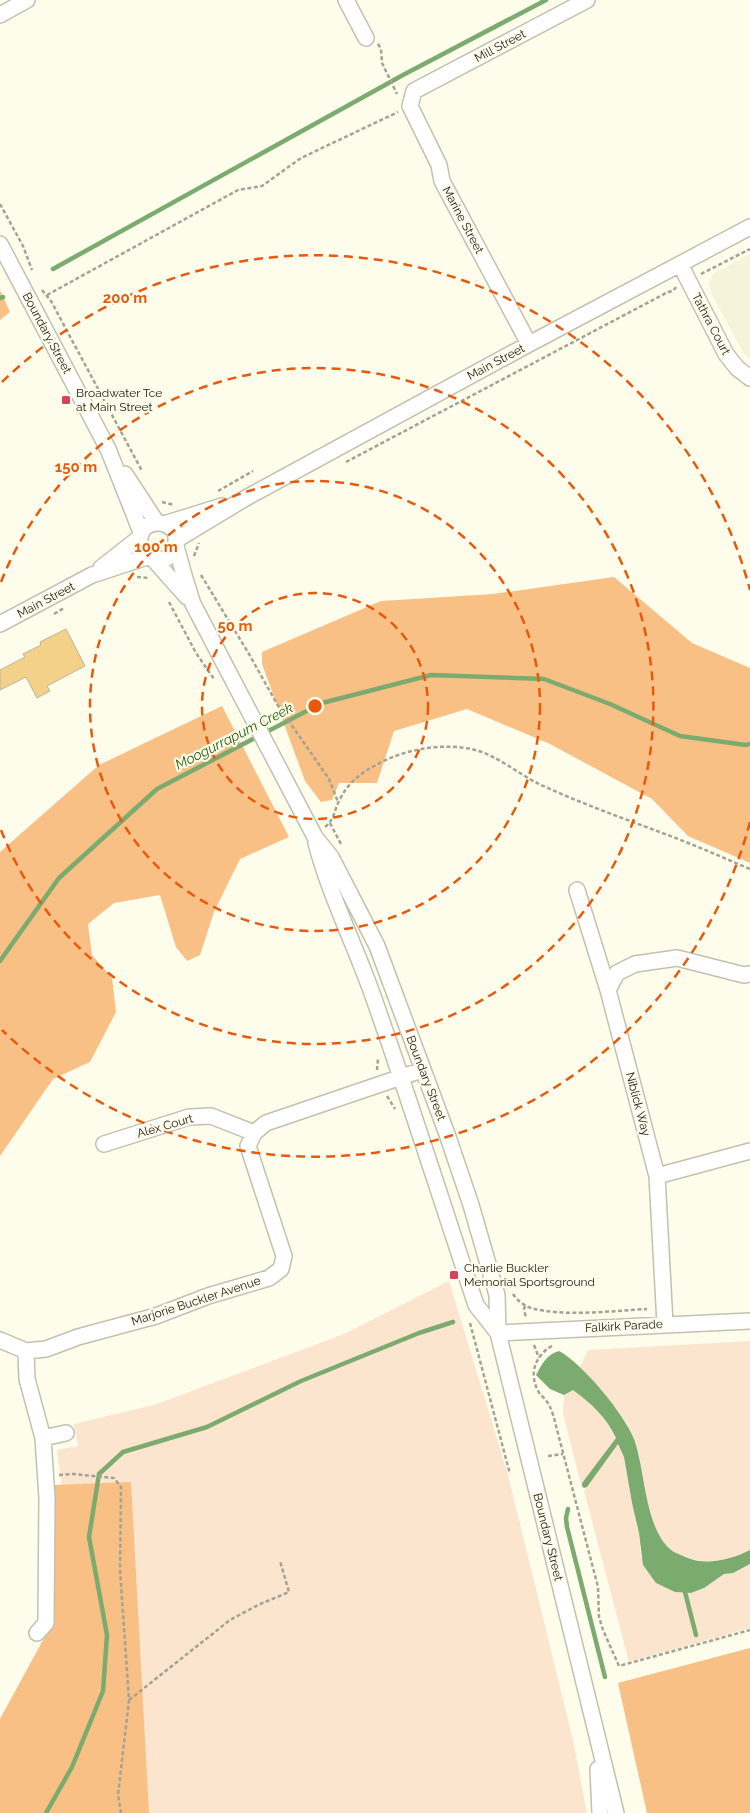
<svg xmlns="http://www.w3.org/2000/svg" width="750" height="1813" font-family="Raleway,sans-serif">
	<style>
		.built { fill: #f5f4da }
		.green { fill: #fbe5cf }
		.forest { fill: #f8c084 }
		.water { fill: #7bab6f }
		.lines { fill: none; stroke-linecap: round; stroke-linejoin: round }
		.stream { stroke: #7bab6f; stroke-width: 4.5 }
		.building { fill: #f4d188; stroke: #bab3a3 }
		.minor-casing { stroke: #c2c1b0; stroke-width: 18 }
		.path { stroke: #a3a295; stroke-width: 2.5; stroke-dasharray: 4 2.5; stroke-linecap: butt }
		.minor { stroke: #fff; stroke-width: 15 }
		.ring { fill: none; stroke: #e8590c; stroke-width: 2.5; stroke-dasharray: 9 6 }
		.poi-dot { fill: #d3435e; stroke: #fefdeb; stroke-width: 2 }
		.labels { text-anchor: middle; stroke-width: 4.5; stroke-linejoin: round; paint-order: stroke }
		.street-label { font-size: 12px; fill: #22211b; stroke: #fefdeb }
		.poi-label { font-size: 12px; fill: #22211b; stroke: #fefdeb; text-anchor: start }
		.water-label { font-size: 14px; font-style: italic; fill: #23610e; stroke: #fefdeb }
		.centre { fill: #e8590c; stroke: #fefdeb; stroke-width: 2.5 }
		.ring-label { font-size: 15px; text-anchor: middle; font-weight: bold; fill: #e8590c; stroke: #fefdeb; stroke-width: 4.5; stroke-linejoin: round; paint-order: stroke }
	</style>
	<rect width="100%" height="100%" fill="#fefdeb"/>
	<path class="built" d="M750 254V359L744 354 711 293 709 284 714 273Z"/>
	<path class="green" d="M449 1281 508 1475 573 1740 587 1813H102L57 1450 78 1446 74 1424 154 1405 344 1334Z
		M750 1341V1550C732 1559 707 1566 687 1557 683 1556 677 1554 673 1551 642 1529 647 1471 634 1438 623 1412 601 1392 583 1371L580 1367C584 1362 585 1353 589 1350Z
		M573 1389C592 1404 605 1416 616 1439L581 1484 563 1414 564 1395Z
		M618 1444 624 1457 632 1503 639 1533 641 1557 675 1592 691 1593 704 1588 724 1574 733 1573 750 1564V1628L629 1662 584 1491Z"/>
	<path class="forest" d="M0 290 10 312 0 320Z
		M614 577 692 643 750 668V863L688 836 652 799 550 744 467 709 394 731 377 783H339L332 800 321 802 305 781 262 664V652L381 601 493 594Z
		M222 706 289 837 240 859 214 912 200 955 187 961 176 947 160 895 114 903 88 924 92 955 112 978 116 1012 90 1062 53 1079 0 1156V852L99 765Z
		M131 1482 149 1813H0V1719L55 1618 54 1485Z
		M750 1648V1813H647L618 1683Z"/>
	<path class="water" d="M559 1351C583 1364 624 1414 634 1439 646 1471 644 1532 674 1552 678 1554 683 1556 688 1558 707 1566 732 1559 750 1550V1564L733 1573 724 1574 704 1588 691 1593 675 1592 656 1583 643 1565 639 1533 632 1503 624 1457 618 1444 587 1487 584 1488 582 1486V1483L616 1438C606 1417 592 1404 573 1390L564 1395 550 1389 536 1375C542 1364 547 1354 559 1351Z"/>
	<g class="lines">
		<path class="stream" d="M53 269 403 75 546 0
			M0 298 3 297
			M0 961 59 878 157 789 322 703 431 675 544 679 610 704 680 736 746 745 750 744
			M568 1509 566 1518 567 1527 605 1677
			M684 1588 696 1635
			M46 1813 72 1767 103 1691 107 1635 89 1537 99 1474 123 1452 207 1427 301 1381 419 1333 453 1322"/>
	</g>
	<path class="building" d="M66 629 85 666 47 686 50 691 37 698 26 677 0 690V670L25 657 23 654 41 645 40 642Z"/>
	<g class="lines">
		<defs>
			<path id="minor" d="M346 0 366 38
				M0 15 27 0
				M0 244 108 449 141 532
				M680 264 726 354 737 368 750 378
				M529 344 442 181 439 165 410 106 414 91 587 0
				M125 474 157 523
				M164 524 222 506
				M176 540 244 499 529 344 750 227
				M176 546C165 575 125 554 145 527 155 521 166 521 174 531 178 537 175 544 177 550 182 569 187 586 193 604L315 837 331 857 377 946 447 1134 471 1205 497 1295 498 1333 616 1813
				M154 560 187 597
				M101 568 139 538
				M0 624 92 575 147 557
				M316 843C330 896 355 945 373 996 409 1098 442 1202 476 1305L498 1333
				M577 890 608 990 657 1176 665 1324
				M608 990 617 973 635 964 677 958 744 975 750 974
				M104 1144 189 1117 211 1116 254 1133
				M657 1176 750 1151
				M498 1333 750 1321
				M0 1340 26 1351 46 1349 78 1337 156 1316 208 1296 269 1278 281 1269 284 1256 248 1146 254 1133 266 1123 422 1070
				M26 1351 27 1379 43 1438 47 1498 46 1623 37 1633
				M43 1438 66 1433
				M598 1769 600 1813"/>
		</defs>
		<use href="#minor" class="minor-casing"/>
		<path class="path" d="M378 44 381 49 382 63 397 94
			M0 204 23 246 32 270
			M701 274 750 249
			M42 290 51 301 142 471
			M47 295 238 190 262 186 301 158 398 112
			M346 462 668 292 673 291 676 287
			M218 491 253 471
			M162 502 174 505
			M194 556 199 543
			M201 575 249 654 277 704 329 779 338 802
			M137 577 149 578
			M169 602 196 653 214 679
			M54 614 64 608
			M330 823 341 844
			M325 827C334 820 334 811 339 801 347 784 359 774 376 765 404 749 444 742 475 750 496 755 519 774 539 784 582 804 628 820 673 837 699 847 724 858 750 869
			M377 1070 378 1059
			M387 1096 395 1109
			M513 1294C517 1300 524 1306 531 1308 562 1317 613 1311 647 1309
			M525 1306 524 1309 526 1318
			M470 1323 510 1474
			M534 1345 539 1358
			M552 1346C534 1356 528 1376 540 1394 544 1398 548 1402 550 1407 552 1411 554 1417 555 1422L598 1587 599 1617 603 1630 619 1666 750 1630
			M548 1456 563 1454
			M59 1475 73 1474 114 1478 121 1487 120 1570 129 1700 118 1795 121 1813
			M129 1700 230 1620 258 1605 289 1592 280 1561"/>
		<use href="#minor" class="minor"/>
	</g>
	<g class="ring">
		<circle cx="315" cy="706" r="113"/>
		<circle cx="315" cy="706" r="225"/>
		<path d="M1 582A338 338 0 1 1 1 830"/>
		<path d="M750 822A450 450 0 0 1 2 1030M2 382A450 450 0 0 1 750 590"/>
	</g>
	<g class="poi-dot">
		<rect x="61" y="395" width="10" height="10" rx="2.5"/>
		<rect x="449" y="1270" width="10" height="10" rx="2.5"/>
	</g>
	<g class="labels">
		<g class="street-label">
			<text transform="translate(500 46) rotate(-28)" y="4">Mill Street</text>
			<text transform="translate(463 220) rotate(62)" y="4">Marine Street</text>
			<text transform="translate(711 324) rotate(62)" y="4">Tathra Court</text>
			<text transform="translate(47 333) rotate(62)" y="4">Boundary Street</text>
			<text transform="translate(496 362) rotate(-28)" y="4">Main Street</text>
			<text transform="translate(46 600) rotate(-28)" y="4">Main Street</text>
			<text transform="translate(426 1078) rotate(69)" y="4">Boundary Street</text>
			<text transform="translate(638 1104) rotate(75)" y="4">Niblick Way</text>
			<text transform="translate(165 1126) rotate(-16)" y="4">Alex Court</text>
			<text transform="translate(196 1301) rotate(-18)" y="4">Marjorie Buckler Avenue</text>
			<text transform="translate(624 1326) rotate(-3)" y="4">Falkirk Parade</text>
			<text transform="translate(548 1537) rotate(76)" y="4">Boundary Street</text>
		</g>
		<g class="poi-label">
			<text x="76" y="397">Broadwater Tce<tspan x="76" dy="14">at Main Street</tspan></text>
			<text x="464" y="1272">Charlie Buckler<tspan x="464" dy="14">Memorial Sportsground</tspan></text>
		</g>
		<g class="water-label">
			<text transform="translate(234 736) rotate(-27)" y="5">Moogurrapum Creek</text>
		</g>
	</g>
	<circle cx="315" cy="706" r="8" class="centre"/>
	<g class="ring-label">
		<text x="125" y="303">200 m</text>
		<text x="76" y="472">150 m</text>
		<text x="156" y="552">100 m</text>
		<text x="235" y="631">50 m</text>
	</g>
</svg>
